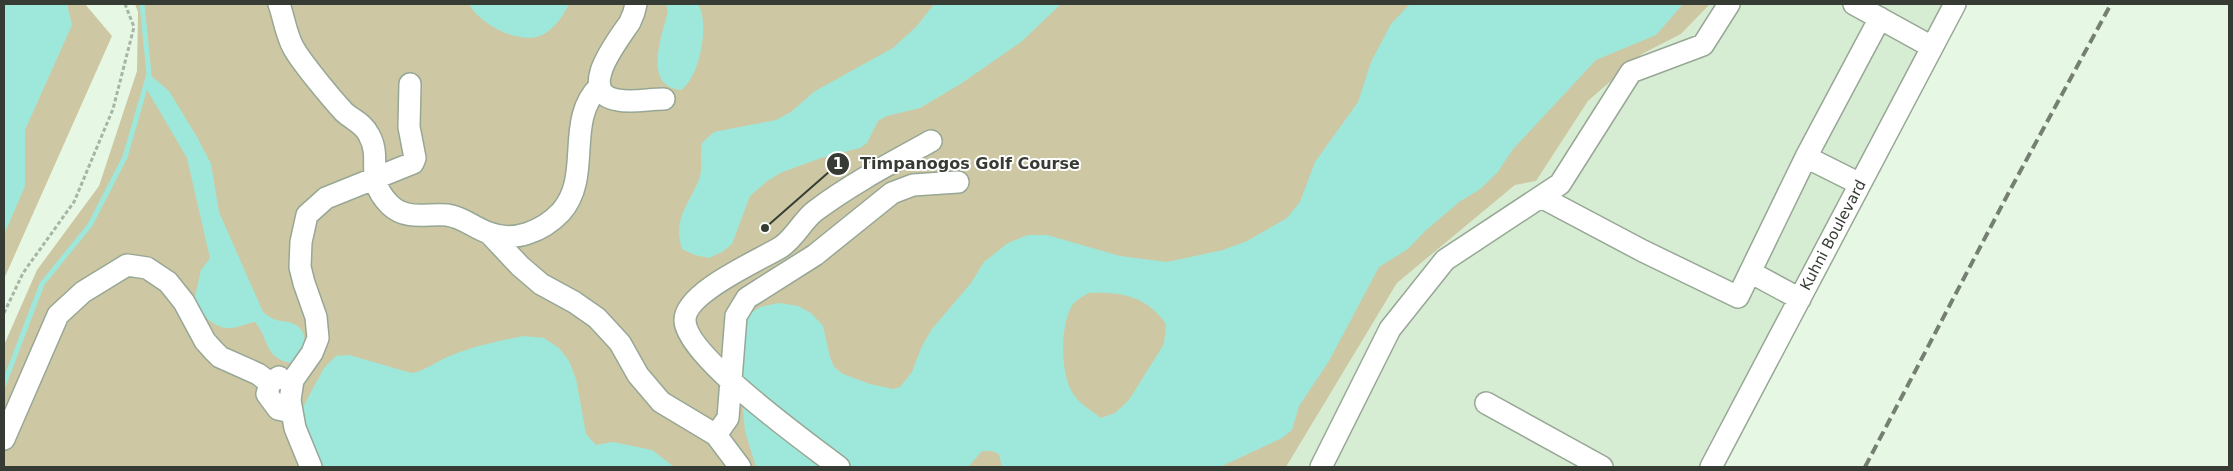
<svg xmlns="http://www.w3.org/2000/svg" width="2233" height="471" font-family="'DejaVu Sans',sans-serif">
	<style>
		.built { fill: #d7edd3 }
		.green { fill: #cdc8a3 }
		.water { fill: #9ee8db; fill-rule: evenodd }
		.lines { fill: none; stroke-linecap: round; stroke-linejoin: round }
		.stream { stroke: #9ee8db; stroke-width: 5 }
		.minor-casing { stroke: #97a795; stroke-width: 24 }
		.path { stroke: #a7b5a4; stroke-width: 3; stroke-dasharray: 4 2.5; stroke-linecap: butt }
		.minor { stroke: #fff; stroke-width: 21 }
		.rail { stroke: #758073; stroke-width: 4; stroke-dasharray: 10 5; stroke-linecap: butt }
		.labels { text-anchor: middle; stroke-width: 4; stroke-linejoin: round; paint-order: stroke }
		.street-label { font-size: 15px; fill: #363c34; stroke: #fff }
		.leader { fill: none; stroke: #363c34; stroke-width: 2 }
		.callout-dot { fill: #363c34; stroke: #fff; stroke-width: 2 }
		.mark-label { font-size: 15px; text-anchor: middle; font-weight: bold; fill: #fff }
		.callout-label { font-size: 16px; text-anchor: middle; font-weight: bold; fill: #363c34; stroke: #fff; stroke-width: 4; stroke-linejoin: round; paint-order: stroke }
	</style>
	<rect width="100%" height="100%" fill="#e6f8e3"/>
	<path class="built" d="M1710 4H1955L1711 467H1286L1397 283 1515 185 1536 181 1588 101 1642 54 1681 34Z"/>
	<path class="green" d="M4 4H85L112 36 4 279Z
		M135 4H1710L1681 34 1642 54 1588 101 1536 181 1515 185 1397 283 1286 467H4V345L37 270 99 186 137 71 138 12Z"/>
	<path class="water" d="M4 4H67L72 25 25 130V186L4 235Z
		M469 4H569C564 14 557 25 547 32 525 49 480 25 469 4Z
		M666 4H698C710 23 700 77 681 90 641 86 663 34 668 11Z
		M934 4H1061L1021 42 962 83 920 108 887 116 878 121 867 143 860 148 821 158 780 173 766 182 750 196 732 244 722 252 709 258 695 255 682 249C673 220 687 207 698 182 704 170 699 156 702 143L714 132 776 120 791 112 815 91 893 48 917 26Z
		M1410 4H1683L1656 35 1596 60 1513 149 1497 173 1479 190 1459 202 1424 232 1408 249 1379 267 1329 361 1299 406 1292 430 1282 438 1220 467H1002L999 454 992 451H982L968 467H756L745 431 741 386 740 325 748 315 760 307 779 303 798 306 811 313 823 326 830 357 834 367 843 374 870 384 893 389 900 387 912 372 922 346 932 329 971 283 984 262 1008 243 1028 235H1047L1120 256 1167 262 1223 250 1247 241 1287 218 1300 202 1315 162 1358 102 1371 62 1391 24ZM1089 293C1122 292 1146 296 1166 324L1164 344 1129 400 1115 413 1101 418C1092 411 1077 402 1072 392 1060 372 1060 323 1073 304 1078 299 1083 296 1089 293Z
		M149 74 169 91 197 137 211 164 219 212 263 312C267 315 272 319 277 320 283 322 290 321 296 325 312 336 303 353 291 363 264 358 270 340 255 322 247 323 240 327 232 328 215 330 201 314 194 301L201 270 210 258 187 158 146 88Z
		M524 336 544 338 559 348 569 361 576 379 586 434 596 445 613 442 652 450 674 467H321L306 434 303 407 324 368 336 356 349 355 411 373C426 371 436 361 450 356 474 346 499 341 524 336Z"/>
	<g class="lines">
		<path class="stream" d="M4 384 42 284 90 225 125 157 149 74 142 4"/>
		<defs>
			<path id="minor" d="M279 4C284 18 286 34 293 47 301 62 332 99 344 112 353 120 364 124 369 135 383 160 363 178 390 205 407 221 427 213 447 215 463 217 474 228 489 233 514 243 543 231 561 212 593 176 564 120 600 86
				M636 4C635 10 633 16 630 22 620 38 574 93 618 100 632 103 649 99 664 99
				M1854 4 1932 47
				M1806 157 1860 184
				M1541 197 1643 251 1738 297 1806 157 1880 18
				M489 233 520 266 541 284 574 302 597 318 620 343 638 375 661 402 716 435 740 467
				M1750 272 1800 299
				M279 377 270 383 267 394 278 409 291 412
				M1486 403 1602 467
				M716 435 728 418 736 316 747 298 815 255 892 193 913 185 958 182
				M4 439 58 315 83 292 127 265 147 268 168 282 184 302 205 341 213 350 220 357 258 374 270 383
				M311 467 295 428 290 400 293 380 312 353 318 338 316 317 304 283 300 267 301 242 307 215 326 198 413 163 415 158 409 127 410 84
				M839 467C809 444 685 356 685 320 685 292 760 260 781 247 795 238 802 221 815 211 851 184 891 163 931 141
				M1321 467 1390 329 1445 260 1560 184 1631 72 1703 45 1729 4
				M1711 467 1955 4"/>
		</defs>
		<use href="#minor" class="minor-casing"/>
		<path class="path" d="M4 313 23 273 74 202 113 109 134 27 125 4"/>
		<use href="#minor" class="minor"/>
		<path class="rail" d="M1865 467 2009 192 2111 4"/>
	</g>
	<g class="labels">
		<g class="street-label">
			<text transform="translate(1833 235) rotate(-62)" y="5">Kuhni Boulevard</text>
		</g>
	</g>
	<path class="leader" d="M765 228L838 164"/>
	<g class="callout-dot">
		<circle cx="765" cy="228" r="5"/>
		<circle cx="838" cy="164" r="12"/>
	</g>
	<g class="mark-label">
		<text x="838" y="169">1</text>
	</g>
	<g class="callout-label">
		<text x="970" y="169">Timpanogos Golf Course</text>
	</g>
	<rect width="2233" height="471" fill="none" stroke="#363c34" stroke-width="10"/>
</svg>
